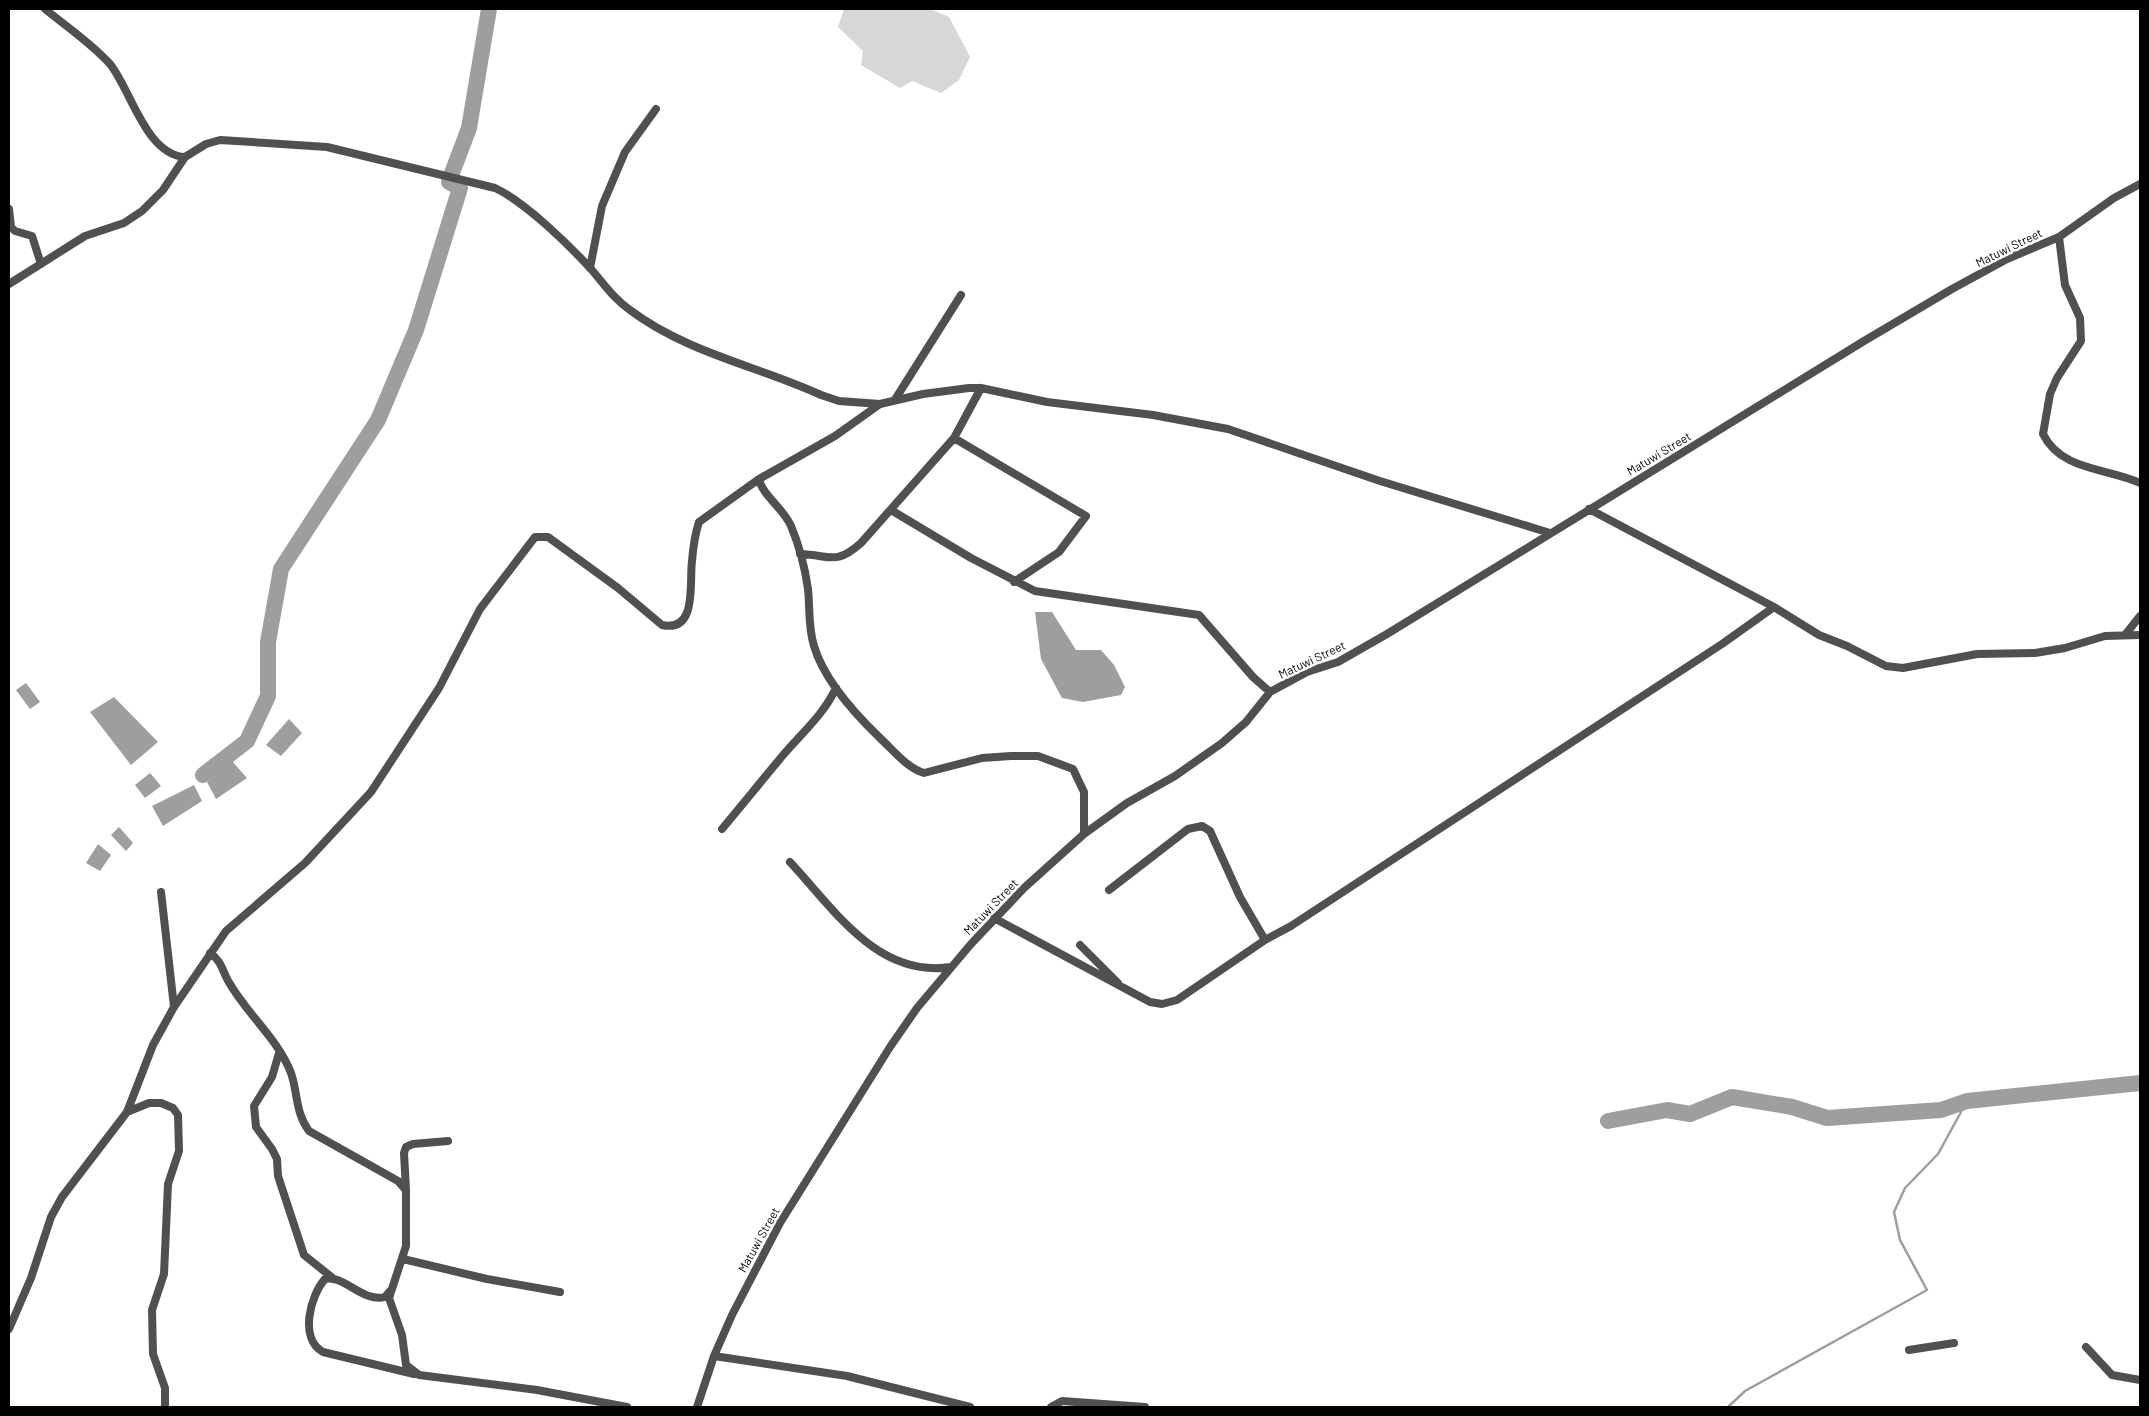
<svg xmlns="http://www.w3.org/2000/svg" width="2149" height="1416" font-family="Barlow,sans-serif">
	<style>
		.green { fill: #d7d7d7 }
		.water { fill: #9e9e9e }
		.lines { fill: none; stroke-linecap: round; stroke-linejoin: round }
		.stream { stroke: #9e9e9e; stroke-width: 2.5 }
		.river { stroke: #9e9e9e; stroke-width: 16 }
		.minor { stroke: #505050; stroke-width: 8 }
		.labels { text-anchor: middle; stroke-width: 5; stroke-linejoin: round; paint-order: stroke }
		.street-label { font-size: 12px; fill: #000; stroke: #fff }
	</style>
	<rect width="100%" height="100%" fill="#fff"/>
	<path class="green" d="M844 9H930L949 17 970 57 959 80 941 93 912 81 900 88 861 65 863 51 838 27Z"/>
	<path class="water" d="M1035 612H1052L1076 650H1101L1114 665 1125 687 1121 695 1083 702 1062 698 1041 659Z
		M26 683 40 702 30 709 16 690Z
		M114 697 158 742 131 765 90 712Z
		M289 719 302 733 281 756 266 745Z
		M232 761 247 778 216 799 207 782Z
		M150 773 161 786 145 798 135 785Z
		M194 785 202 801 163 826 152 806Z
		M119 827 133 843 126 851 111 835Z
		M98 844 111 855 100 871 86 863Z"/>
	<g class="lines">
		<path class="stream" d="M1728 1407 1745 1391 1927 1290 1900 1240 1894 1212 1905 1188 1938 1154 1967 1101"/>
		<path class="river" d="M452 173 469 128 489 9
			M203 775 247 741 268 696V642L281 569 378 420 416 330 460 188 449 182
			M1608 1121 1667 1110 1690 1114 1732 1097 1792 1107 1827 1118 1941 1110 1967 1101 2140 1083"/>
		<path class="minor" d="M45 9C67 27 91 43 110 64 131 90 146 155 185 157L206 144 220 140 327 147 495 188C525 202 568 244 591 269 604 284 614 299 630 310 687 353 758 366 821 395L839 401 880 404 923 394 969 388H981L1047 402 1153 415 1228 429 1380 481 1550 533
			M9 209 11 227 15 231 32 236 41 264
			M2059 237 2065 285 2080 318 2081 341 2057 378 2050 394 2043 434C2061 471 2108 468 2140 483
			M590 268 602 206 625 152 656 109
			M9 284 85 236 124 223 142 211 163 190 185 157
			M896 398 961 295
			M880 404 835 436 759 479C762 495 784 509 791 526 799 545 805 568 808 589 810 608 808 627 814 646 824 680 854 713 880 738 893 750 907 768 924 773L982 758 1011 756H1038L1073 769 1084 792V834
			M954 438 1086 516 1059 552 1014 582
			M1589 509 1774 607 1819 635 1847 646 1886 666 1903 668 1977 654 2035 653 2065 648 2105 636 2140 635
			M891 510 971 558 1035 591 1199 615 1253 677 1270 692
			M800 554C831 555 835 566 861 543L954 438 981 388
			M2125 635 2140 616
			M722 829C743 804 763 779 784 754 802 733 824 714 836 688
			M790 862C834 909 877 978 951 967
			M1109 890 1188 829 1202 826 1210 831 1240 897 1265 940
			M161 892 174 1007
			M994 918 1150 1002 1162 1004 1177 1000 1265 940 1291 926 1722 644 1774 607
			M1080 945 1118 983
			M210 953C223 962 222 972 230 984 248 1015 278 1039 291 1073 298 1093 295 1112 309 1131L398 1181 406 1190V1246L389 1298 402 1335 406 1365 419 1375 537 1390 627 1407
			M279 1053 272 1077 254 1106 256 1127 272 1149 277 1159 278 1176 304 1255 334 1279
			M127 1112 149 1103H161L173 1108 178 1115 179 1151 168 1184 164 1274 152 1310 153 1354 165 1388V1407
			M406 1190 404 1153 406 1147 413 1144 448 1141
			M403 1259 487 1279 560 1292
			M390 1291 385 1297C363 1303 343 1274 325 1279 310 1296 299 1339 323 1352L414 1374
			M9 1329 31 1278 51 1217 62 1197 127 1112 153 1045 174 1007 226 931 305 863 371 792 439 688 480 609 535 537H548L618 588 662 625C698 633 689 582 692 561 693 549 695 534 699 522L759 479
			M2086 1347 2112 1375 2140 1380
			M1909 1350 1954 1343
			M714 1356 847 1376 970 1407
			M697 1407 714 1356 732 1315 780 1223 890 1047 917 1008 971 944 1024 888 1084 834 1127 803 1175 776 1222 743 1246 722 1270 692 1307 672 1338 662 1387 634 1864 341 1952 289 2007 259 2059 237 2114 198 2140 184
			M1051 1407 1062 1401 1145 1407"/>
	</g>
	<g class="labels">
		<g class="street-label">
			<text transform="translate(2009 248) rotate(-26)" y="4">Matuwi Street</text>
			<text transform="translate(1659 454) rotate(-31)" y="4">Matuwi Street</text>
			<text transform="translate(1312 660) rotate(-25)" y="4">Matuwi Street</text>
			<text transform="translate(991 907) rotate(-46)" y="4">Matuwi Street</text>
			<text transform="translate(759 1240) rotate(-61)" y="4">Matuwi Street</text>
		</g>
	</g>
	<rect width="2149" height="1416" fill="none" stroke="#000000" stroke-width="20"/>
</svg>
